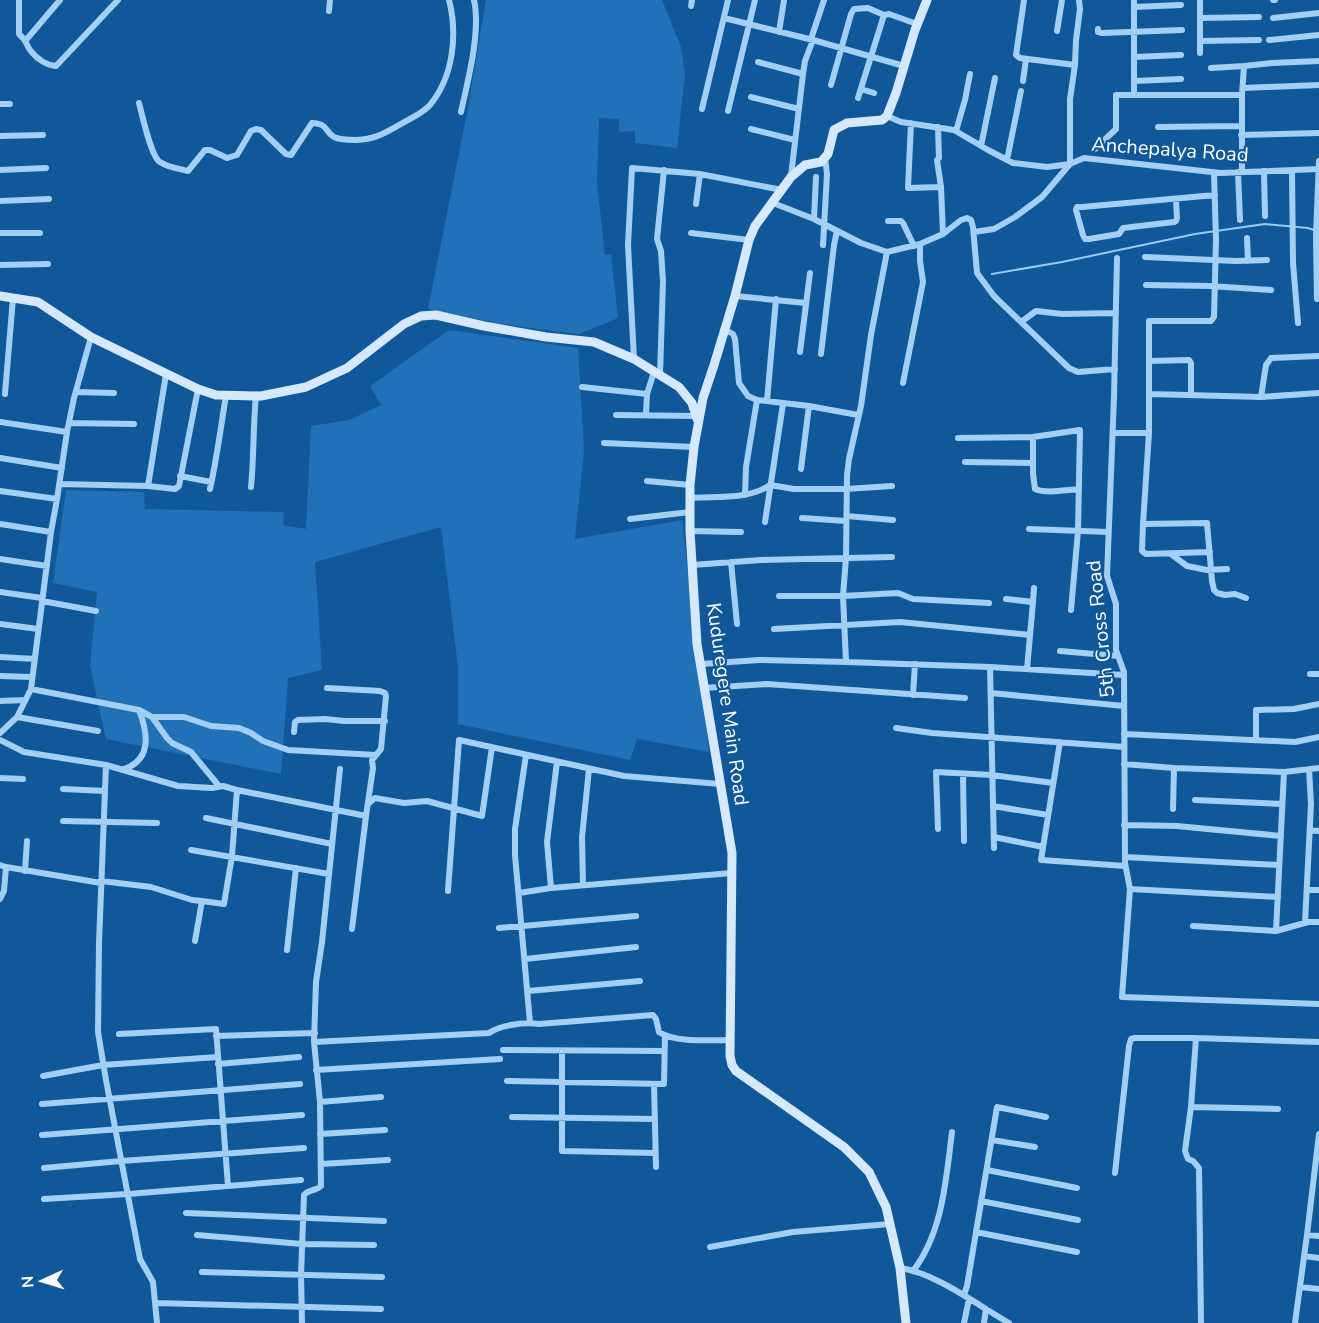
<svg xmlns="http://www.w3.org/2000/svg" width="1319" height="1323" font-family="'Nunito Sans',sans-serif">
	<style>
		.grass { fill: #2071b7 }
		.lines { fill: none; stroke-linecap: round; stroke-linejoin: round }
		.stream { stroke: #95cbf7; stroke-width: 2 }
		.street { stroke: #a4cff4; stroke-width: 6 }
		.secondary { stroke: #d4e9fd; stroke-width: 9 }
		.labels { text-anchor: middle; stroke-width: 4.5; stroke-linejoin: round; paint-order: stroke }
		.street-label { font-size: 20px; fill: #fff; stroke: #11589a }
	</style>
	<rect width="100%" height="100%" fill="#11589a"/>
	<path class="grass" d="M486 0H662L681 47 685 74 677 148 635 143V131L619 132V119L599 118 597 183 605 255 611 254 618 318 579 334 500 324 428 309 468 108Z
		M449 330 578 348 584 451 575 539 682 520 709 752 637 739 630 760 458 724V667L441 527 315 562 322 670 288 678 281 774 106 739 90 666 97 592 53 583 66 490 144 492 145 509 284 512 283 525 306 529 311 426 349 420 381 405 370 386Z"/>
	<g class="lines">
		<path class="stream" d="M992 274 1062 262 1195 234 1265 224 1308 228 1314 230"/>
		<path class="street" d="M19 0V34C28 42 25 43 30 50 37 59 46 65 56 66L118 0
			M1024 0 1016 55 1020 58 1075 65
			M1200 0V53
			M1273 0H1275
			M691 6 692 0
			M1134 7 1181 5
			M329 11 330 0
			M724 18 813 40 904 66
			M1200 18 1259 17
			M1273 18 1319 13
			M1098 29V32L1102 33 1182 30
			M1057 31 1062 0
			M779 32 784 0
			M811 39 824 0
			M26 40 60 0
			M1269 40 1319 35
			M1200 41 1259 40
			M1134 57 1181 55
			M758 62 803 74
			M1244 66 1272 63 1319 61
			M1211 68 1244 66 1242 95V172
			M1023 81 1026 59
			M1134 81 1181 79
			M831 85 851 14 854 9 868 8 884 15 889 14 917 24
			M1243 88 1319 85
			M861 89 874 93
			M1134 95H1242
			M751 97 799 109
			M858 98 884 15
			M139 103C142 114 151 157 160 162 167 167 179 169 188 171L205 150H210L227 158 237 155 251 131 256 129 261 130 286 154 291 155 312 123C329 124 324 131 334 137 340 140 350 140 356 140 375 139 383 134 399 125 409 119 422 114 430 105 453 77 458 35 449 0
			M0 104H10
			M702 109 728 0
			M728 111 755 0
			M461 112C468 80 481 31 474 0
			M887 116 901 122 954 130 988 150 1013 163 1047 167 1070 164 1084 158 1221 173 1319 169
			M911 123 908 188 941 187 943 234
			M938 127 939 158 937 160 941 187
			M1158 127 1241 126
			M751 129 795 140
			M956 131 965 100 970 74
			M1241 135 1319 133
			M0 136 43 135
			M981 146 995 78
			M1095 149 1116 129V95H1134V0
			M1007 160 1021 91
			M0 170 46 168
			M1292 170 1293 263 1298 323
			M1264 171 1265 216
			M1238 172 1240 220
			M1214 173 1216 240 1214 317 1211 321H1149V433L1143 524 1207 523 1212 581 1214 590 1217 593 1225 595 1235 594 1246 598
			M791 176 803 74 805 61 813 40
			M1176 199 1177 218 1176 221 1174 222 1123 228 1119 234 1089 239H1085L1083 235 1076 210 1077 207H1082L1215 195
			M0 201 49 199
			M773 203 814 219 861 243 887 252 920 244 943 234 961 220 967 218 971 220 973 227 977 273 994 296 1069 368 1078 372 1115 369
			M696 204 700 174
			M814 219 816 177
			M888 221H901L903 223 914 246
			M974 232 994 229 1015 217 1042 197 1070 164V99L1075 65 1076 40 1080 9 1079 0
			M0 233H40
			M691 233 749 240
			M1247 238 1248 261
			M823 245 827 174 825 157
			M1145 257 1236 261 1267 260
			M1117 258 1114 397 1107 576 1116 604V650L1124 672 1125 863 1130 889 1122 997 1319 1004
			M0 265 48 264
			M1146 285 1210 286 1271 290
			M735 296 806 303
			M1317 299 1316 235 1319 161
			M1021 322 1036 311 1062 314 1116 313
			M724 329 733 334 735 339 739 383 748 396 757 400 809 406 858 415
			M800 352 810 273
			M821 354 834 245 837 231
			M634 359 628 245 632 168 700 174 782 190
			M1149 361 1189 360 1191 363V395
			M660 375 663 281 661 251 657 239 664 170
			M903 383 923 282 920 261V244
			M582 387 647 394
			M76 392 114 393
			M5 394 13 298
			M1150 394 1261 397 1266 365 1271 358 1319 356
			M1261 397 1319 393
			M767 401 776 299
			M646 414 647 394 654 372
			M616 415 696 416
			M0 422 67 432
			M69 423 134 424
			M1113 433H1149
			M1033 437V474L1035 489C1047 494 1065 490 1079 489
			M958 438 1033 437 1080 430 1078 531 1071 610
			M604 443 694 447
			M0 458 62 468
			M965 462 1033 463
			M801 469 809 406
			M180 476 211 482
			M647 481 690 485
			M60 484 148 486 175 489 179 486 198 389
			M148 486 166 374
			M251 487C254 457 253 426 256 395
			M210 489C217 458 221 426 226 395
			M0 491 57 499
			M745 495 746 467 757 400
			M690 498C716 496 748 500 770 485L794 489H846L892 486
			M847 516 893 520
			M802 518 846 521
			M630 519 690 512
			M765 522 783 404
			M0 524 51 532
			M1143 524 1142 551 1146 554 1210 552
			M1029 529 1108 532
			M690 531 741 532
			M1171 554 1187 566 1207 570 1227 569
			M0 559 47 566
			M731 562 737 624
			M692 565 761 560 892 557
			M0 592 42 598
			M779 596H843L898 593 913 599 989 603
			M1006 599 1033 602 1027 669
			M42 601 96 611
			M1033 602 1034 588
			M0 624 38 629
			M774 629 900 622 1030 635
			M1060 651 1118 656
			M0 657 35 659
			M846 662 843 596 846 558 847 475 849 459 861 406 871 335 887 252
			M701 664 759 660 846 662 990 667 1124 675
			M990 667 994 848
			M1310 674H1319
			M0 676 32 677
			M327 688 380 691 385 693 386 696 381 749 372 760 373 768 366 816 352 929
			M704 688 767 684 965 698
			M31 689 139 710 152 717H184L211 726 239 728 251 733 263 741 288 750 376 755
			M991 693 1124 706
			M913 695 915 664
			M0 701 25 700
			M17 717 98 731
			M152 717 167 738 172 743 191 752 219 786
			M896 728 932 733 1124 747
			M294 732 295 722 298 720 325 719 344 721H385
			M0 733 17 717 31 689 51 532 57 499 67 432 74 398 91 337
			M1124 734 1295 742 1319 737
			M1256 739V710L1294 709 1319 704
			M0 740 24 752 106 765 178 786 212 788 223 786 237 790 366 816
			M1060 742 1041 860 1125 866
			M526 755 515 829V855L530 1023
			M1124 764 1174 768 1284 772
			M106 765 99 943 98 1032 106 1080 140 1259 153 1282 157 1323
			M124 769C152 760 148 733 139 710
			M963 774 964 841
			M0 778 23 779
			M63 789 105 791
			M1195 800 1282 804
			M368 804 375 798 404 803 427 801 482 816 492 747
			M993 806 1048 815
			M1173 809 1174 768
			M206 818 332 844
			M63 821 157 823
			M1124 825 1177 826 1281 836
			M938 829 936 772 992 775 1053 783
			M1310 830 1319 831
			M994 837 1043 847
			M191 850 329 874
			M1125 857 1278 865
			M0 865 6 867 101 883
			M25 871 27 841
			M101 881 151 887 192 900 202 901
			M583 885 582 837 589 769
			M551 888 547 842 557 762
			M1130 889 1278 897
			M1307 890H1319
			M448 891 459 740 624 776 720 784
			M519 893 551 888 732 873
			M0 899 4 891 6 867
			M1305 923 1311 804 1309 769
			M1193 926 1276 931 1284 772 1319 768
			M499 928 636 916
			M1276 931 1308 922H1319
			M195 941 202 901 224 904 232 856 237 790
			M287 950 296 868
			M525 959 636 947
			M528 991 640 981
			M119 1034 216 1029 228 1186
			M216 1036 315 1033
			M1196 1038 1191 1107 1185 1151 1188 1159 1193 1161 1199 1168 1201 1323
			M314 1042 489 1033C500 1025 524 1022 539 1024L653 1015 656 1019 659 1032C675 1043 711 1040 730 1040
			M503 1050 664 1051
			M562 1051V1151L655 1153
			M218 1064 299 1057
			M316 1070 500 1059
			M43 1076 103 1065 218 1057
			M507 1081 664 1084 665 1036
			M654 1084 656 1167
			M320 1102 381 1097
			M42 1104 300 1084
			M1191 1107 1278 1109
			M512 1117 655 1119
			M320 1134 385 1130
			M42 1135 302 1115
			M992 1140 1035 1147
			M321 1164 388 1160
			M44 1168 121 1161 304 1148
			M987 1170 1077 1188
			M1115 1173 1129 1046 1131 1039 1135 1038H1196L1319 1042
			M44 1199 128 1194 301 1180
			M981 1201 1078 1220
			M186 1213 384 1221
			M976 1232 1077 1252
			M197 1235 302 1244 374 1245
			M1307 1235 1319 1134
			M710 1247 793 1232 890 1224
			M1304 1256 1319 1258
			M900 1268C934 1272 979 1306 1009 1323
			M913 1271C943 1232 946 1179 952 1132
			M202 1272 382 1277
			M1300 1287 1319 1289
			M964 1295 967 1286 997 1107 1046 1117
			M156 1303 381 1309
			M302 1323 301 1275 304 1195C309 1189 317 1191 321 1186L320 1102 314 1042 316 982 322 942 340 769
			M964 1323 969 1299
			M984 1323 986 1309
			M1295 1323 1307 1235 1319 1236"/>
		<path class="secondary" d="M0 296 38 302 91 337 198 389 216 395 261 396 306 387 347 368 404 324 421 316 436 315 484 326 546 337 594 342 634 359 679 387 692 403 697 419
			M906 1323 900 1268 886 1207 869 1172 844 1147 736 1071 732 1065 730 1056 732 853 697 644 690 531V485L694 447 703 398 714 365 735 296 749 240 755 226 791 177 805 165 821 162 828 154 834 130 847 123 882 120 887 116 896 93 915 30 927 0"/>
	</g>
	<g class="labels">
		<g class="street-label">
			<text transform="translate(1170 149) rotate(4)" y="7">Anchepalya Road</text>
			<text transform="translate(1100 629) rotate(-96)" y="7">5th Cross Road</text>
			<text transform="translate(728 704) rotate(82)" y="7">Kuduregere Main Road</text>
		</g>
	</g>
	<g transform="translate(42 1281) rotate(266)" stroke="#11589a" stroke-width="4.5" paint-order="stroke">
	<path d="M0-4.5L10 22L0 15L-10 22Z" fill="#ffffff"/>
	<text y="-9" font-size="16" font-weight="bold" text-anchor="middle" fill="#ffffff">N</text>
	</g>
</svg>
